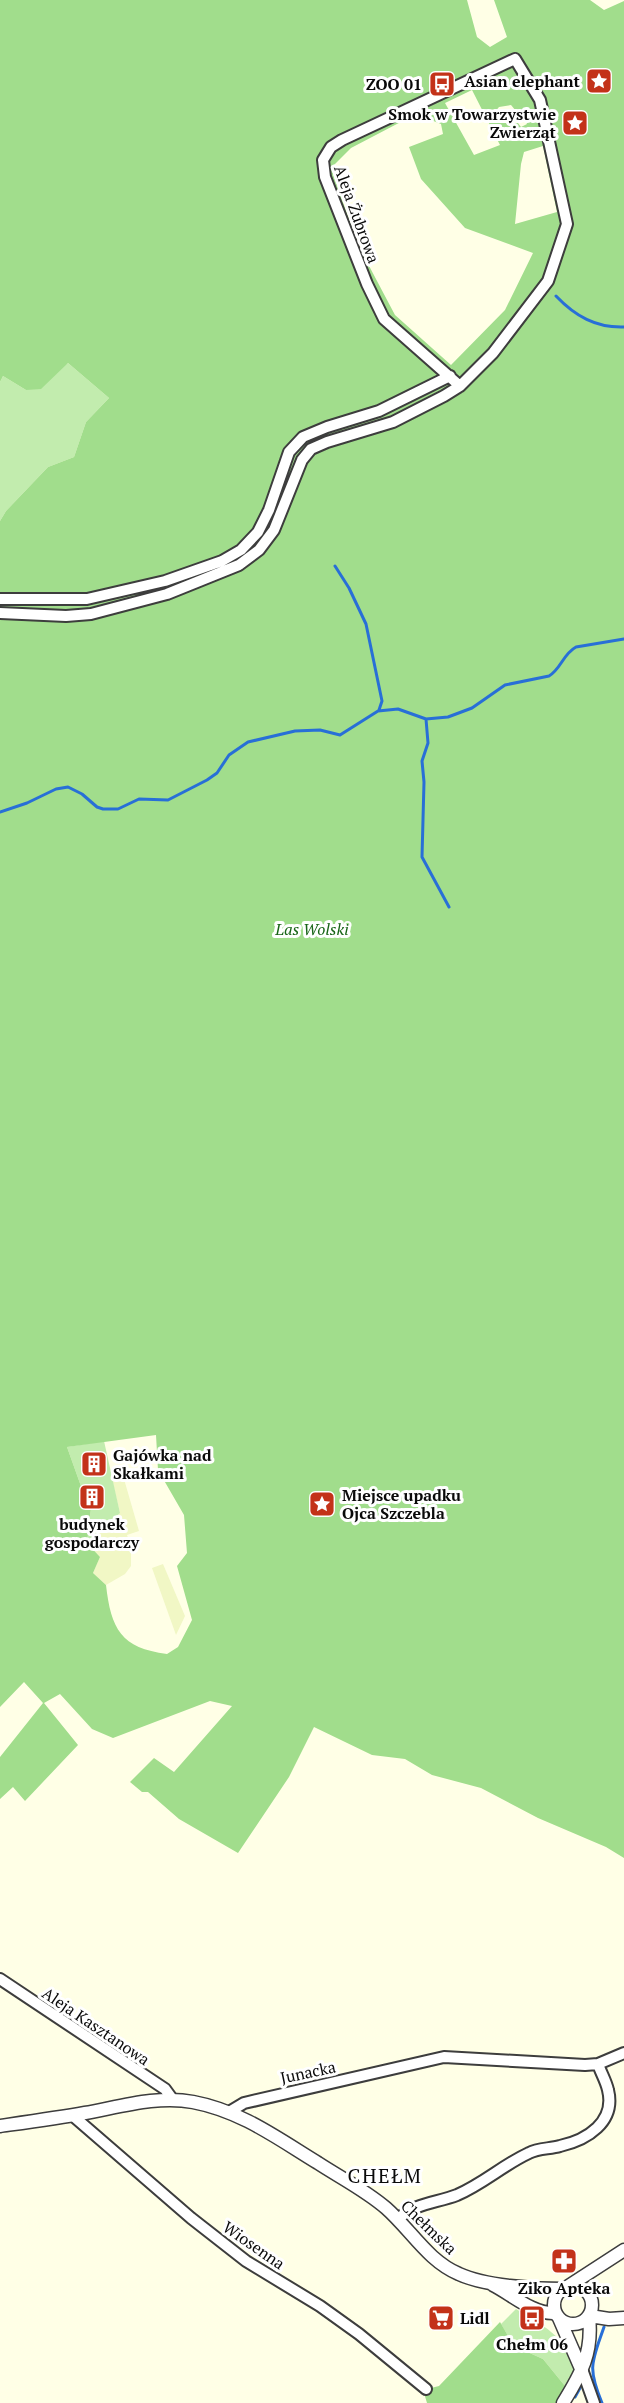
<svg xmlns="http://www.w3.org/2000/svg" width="624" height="2403" font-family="'PT Serif',serif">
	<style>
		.farmland { fill: #f1f7c5 }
		.green { fill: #c2ecae }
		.forest { fill: #a1dd8c; fill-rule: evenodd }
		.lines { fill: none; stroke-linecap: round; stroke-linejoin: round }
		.stream { stroke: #286fd7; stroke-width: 3 }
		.minor-casing { stroke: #3d3d3d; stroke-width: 14 }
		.tertiary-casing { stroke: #3d3d3d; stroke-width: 15 }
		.minor { stroke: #fff; stroke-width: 10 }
		.tertiary { stroke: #fff; stroke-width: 12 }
		.labels { text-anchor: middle; stroke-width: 6; stroke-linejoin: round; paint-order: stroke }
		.poi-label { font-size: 16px; font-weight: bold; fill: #0a0a0a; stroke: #fff; text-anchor: end }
		.street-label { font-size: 16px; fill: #0a0a0a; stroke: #fff }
		.park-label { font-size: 16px; font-style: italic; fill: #186517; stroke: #fff }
		.quarter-label { font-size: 20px; letter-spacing: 1.5px; fill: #0a0a0a; stroke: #fff }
	</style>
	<rect width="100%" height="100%" fill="#ffffe6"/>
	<path class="farmland" d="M112 1479H124L139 1531 127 1535 131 1546V1566L125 1574 106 1585 93 1573 100 1557 87 1543 120 1513Z
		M163 1564 185 1616 176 1635 152 1568Z"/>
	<path class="green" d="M68 363 109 398 86 422 74 457 48 467 6 511 0 521V382L3 376 26 390Z
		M104 1441 120 1513 87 1543 91 1508 82 1489 67 1447Z
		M516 2309C548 2329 559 2332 577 2367L565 2386 543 2359 514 2346 501 2324Z"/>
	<path class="forest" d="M0 0H467L477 37 490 47 507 37 494 0H590L604 10 624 1V1858L606 1847 538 1818 481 1788 432 1775 405 1759 372 1755 314 1727 289 1777 238 1853 179 1819 148 1792H142L130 1782 154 1758 174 1772 232 1706 210 1701 113 1738 92 1729 60 1694 44 1703 78 1745 25 1801 13 1787 0 1799V1757L43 1703 24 1682 0 1707V521L6 511 48 467 74 457 86 422 109 398 68 363 41 389 26 390 3 376 0 382ZM472 90 500 145 474 155 445 103ZM511 105 516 111 523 114 527 124 521 127 518 123H508L496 118 494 113 499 107ZM416 114 441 124 443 134 409 147 421 179 465 228 533 253 505 310 451 365 395 315 358 245 331 168 351 148ZM543 146 557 212 515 224 521 164 524 152ZM156 1435 158 1470 184 1515 187 1553 177 1566 192 1620 178 1647 167 1654C121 1648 111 1629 106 1585L93 1573 100 1557 87 1543 91 1508 82 1489 67 1447Z
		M500 2322 514 2346 543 2359 565 2386 556 2403H427L424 2393 429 2386 431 2388 439 2386Z"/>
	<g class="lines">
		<path class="stream" d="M556 296C575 316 596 328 624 327
			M335 566 349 588 366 624 382 701 379 710
			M426 719 428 743 422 761 424 782 422 857 449 907
			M0 812 27 803 56 789 68 787 82 794 97 807 103 809H118L139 799 168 800 207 780 217 773 229 755 248 742 295 731 320 730 340 735 378 711 398 709 426 719 448 717 472 708 505 685 549 676C561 669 563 654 576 647L624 639
			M575 2397 580 2388
			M602 2403C587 2367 592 2362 604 2327"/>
		<defs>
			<path id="minor" d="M0 599H87L165 581 222 561 241 550 258 532 269 510 289 452 303 437 327 427 379 411 450 376
				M0 613 66 616 91 614 167 594 239 565 259 550 274 530 302 460 311 449 327 442 393 422 444 396 460 386 493 353 548 281 567 224 540 100 515 59 342 140 331 147 323 160 325 177 367 284 384 319 460 386
				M0 1979 165 2089 173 2100
				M229 2112 244 2103 444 2057 585 2065 598 2064 624 2053
				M72 2115 191 2218 246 2261 320 2306 359 2334 426 2389
				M398 2219C415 2203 436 2203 457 2195 483 2184 503 2165 529 2153 538 2148 550 2149 560 2146 587 2140 616 2122 608 2090 606 2081 601 2073 598 2064
				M583 2372 594 2403"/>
			<path id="tertiary" d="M0 2126C28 2122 57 2118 85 2113 119 2107 158 2095 193 2102 241 2111 277 2138 318 2163 341 2178 365 2190 386 2208 411 2230 428 2261 459 2274 485 2286 534 2289 562 2289
				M493 2285C511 2294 533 2314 554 2313
				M554 2305a19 19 0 1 1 38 0a19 19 0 1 1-38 0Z
				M567 2287 624 2250
				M590 2316 609 2319 624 2318
				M559 2318 582 2371
				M563 2403C581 2374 593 2353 589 2317"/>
		</defs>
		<use href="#minor" class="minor-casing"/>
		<use href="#tertiary" class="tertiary-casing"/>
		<use href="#minor" class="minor"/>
		<use href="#tertiary" class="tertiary"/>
	</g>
	<defs>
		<symbol id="sight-square" viewBox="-11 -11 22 22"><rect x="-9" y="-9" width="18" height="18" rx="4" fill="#c33219" stroke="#fff"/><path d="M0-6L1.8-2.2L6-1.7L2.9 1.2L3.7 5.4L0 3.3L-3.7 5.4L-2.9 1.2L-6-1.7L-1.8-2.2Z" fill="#fff"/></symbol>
		<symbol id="bus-square" viewBox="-11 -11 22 22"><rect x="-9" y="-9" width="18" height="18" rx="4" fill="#c33219" stroke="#fff"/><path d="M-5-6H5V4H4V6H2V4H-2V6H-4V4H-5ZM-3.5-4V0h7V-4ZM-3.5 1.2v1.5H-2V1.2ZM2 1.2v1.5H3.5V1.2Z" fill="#fff"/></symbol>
		<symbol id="building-square" viewBox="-11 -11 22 22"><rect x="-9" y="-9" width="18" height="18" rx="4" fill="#c33219" stroke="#fff"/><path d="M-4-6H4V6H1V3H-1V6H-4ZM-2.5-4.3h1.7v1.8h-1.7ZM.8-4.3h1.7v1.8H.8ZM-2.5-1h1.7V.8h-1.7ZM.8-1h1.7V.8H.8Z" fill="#fff"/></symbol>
		<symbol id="pharmacy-square" viewBox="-11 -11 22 22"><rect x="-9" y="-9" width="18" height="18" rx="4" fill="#c33219" stroke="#fff"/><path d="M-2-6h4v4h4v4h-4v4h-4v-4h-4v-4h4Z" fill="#fff"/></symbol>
		<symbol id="supermarket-square" viewBox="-11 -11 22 22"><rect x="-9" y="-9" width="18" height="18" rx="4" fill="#c33219" stroke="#fff"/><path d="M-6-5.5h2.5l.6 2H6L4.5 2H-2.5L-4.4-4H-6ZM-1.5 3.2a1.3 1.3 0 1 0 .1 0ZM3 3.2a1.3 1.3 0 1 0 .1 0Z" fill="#fff"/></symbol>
	</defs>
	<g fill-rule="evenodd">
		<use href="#sight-square" x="584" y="66" width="30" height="30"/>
		<use href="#bus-square" x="427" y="69" width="30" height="30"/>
		<use href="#sight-square" x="560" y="108" width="30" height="30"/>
		<use href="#building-square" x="79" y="1449" width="30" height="30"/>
		<use href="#building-square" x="77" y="1482" width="30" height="30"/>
		<use href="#sight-square" x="307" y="1489" width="30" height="30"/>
		<use href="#pharmacy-square" x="549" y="2246" width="30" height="30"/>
		<use href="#supermarket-square" x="426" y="2303" width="30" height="30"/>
		<use href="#bus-square" x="517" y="2303" width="30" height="30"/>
	</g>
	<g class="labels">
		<g class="poi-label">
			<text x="580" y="87">Asian elephant</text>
			<text x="422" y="90">ZOO 01</text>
			<text x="556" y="120">Smok w Towarzystwie<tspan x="556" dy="18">Zwierząt</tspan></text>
			<text x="113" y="1461" text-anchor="start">Gajówka nad<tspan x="113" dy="18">Skałkami</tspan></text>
			<text x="342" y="1501" text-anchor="start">Miejsce upadku<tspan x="342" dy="18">Ojca Szczebla</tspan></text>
			<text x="92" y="1530" text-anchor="middle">budynek<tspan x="92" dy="18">gospodarczy</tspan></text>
			<text x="564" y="2294" text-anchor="middle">Ziko Apteka</text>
			<text x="460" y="2324" text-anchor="start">Lidl</text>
			<text x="532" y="2350" text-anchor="middle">Chełm 06</text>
		</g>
		<g class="street-label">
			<text transform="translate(357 214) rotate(70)" y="6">Aleja Żubrowa</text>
			<text transform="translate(96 2026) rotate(34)" y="6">Aleja Kasztanowa</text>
			<text transform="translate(308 2072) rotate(-12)" y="6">Junacka</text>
			<text transform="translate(429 2227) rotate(44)" y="6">Chełmska</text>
			<text transform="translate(254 2245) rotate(35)" y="6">Wiosenna</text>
		</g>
		<g class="park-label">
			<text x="312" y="935">Las Wolski</text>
		</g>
		<g class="quarter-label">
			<text x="385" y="2183">CHEŁM</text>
		</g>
	</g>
</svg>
